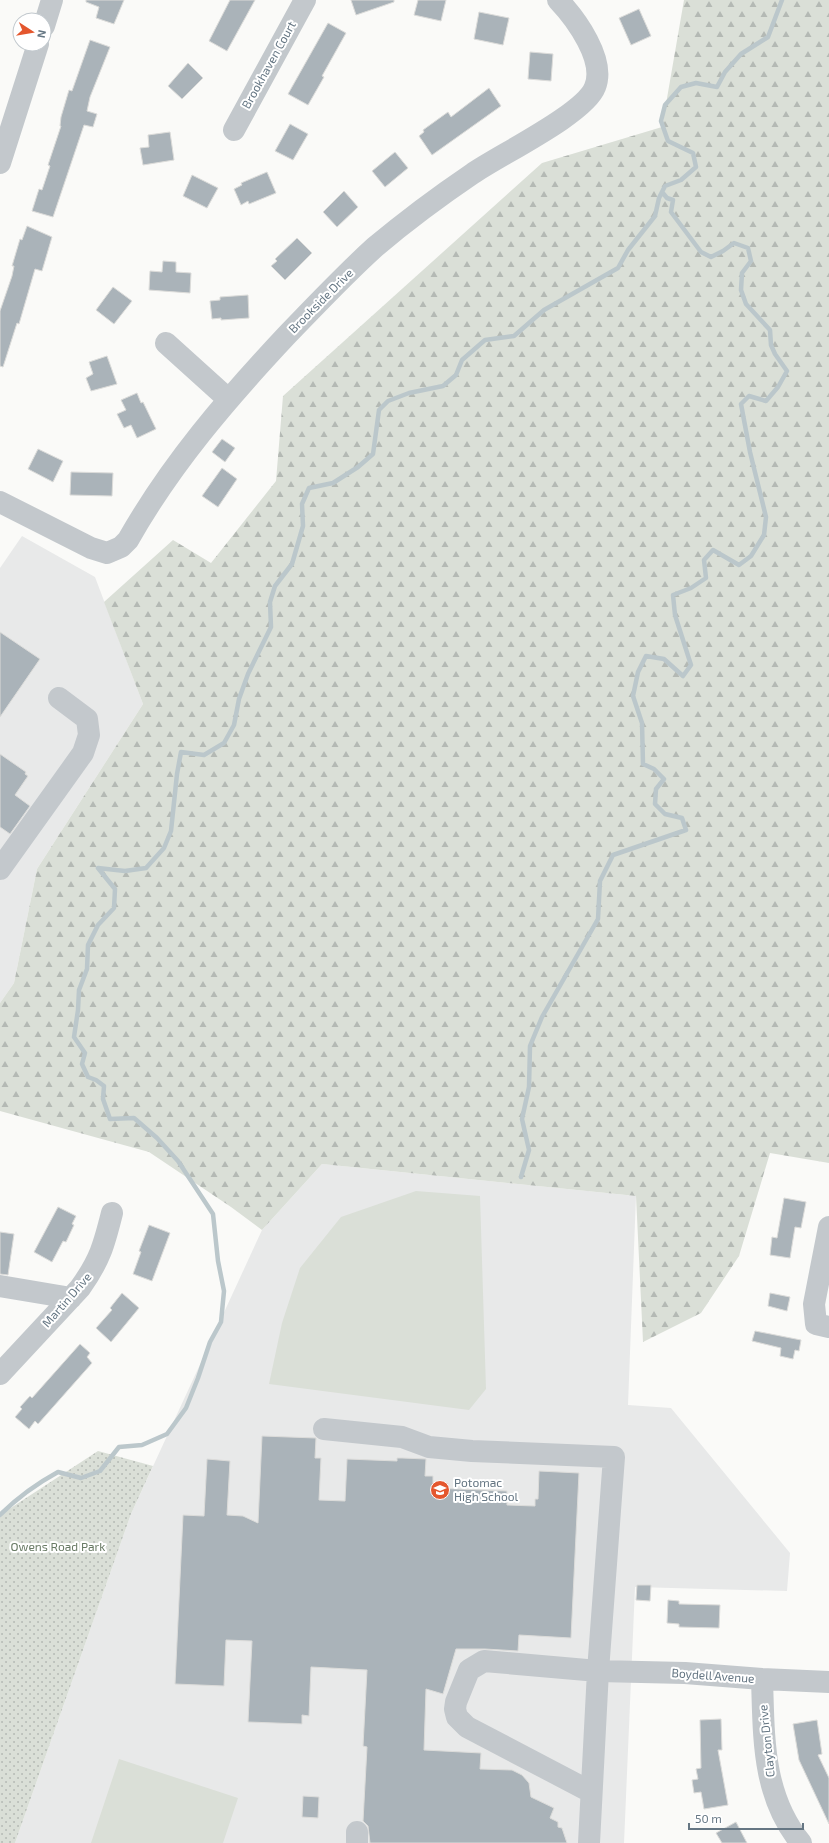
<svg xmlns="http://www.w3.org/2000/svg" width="829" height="1843" font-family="'Exo 2',sans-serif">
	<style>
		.built { fill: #e8e9e9 }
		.grass { fill: #dadfd7 }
		.forest { fill: url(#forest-firs) }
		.park { fill: url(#park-dots) }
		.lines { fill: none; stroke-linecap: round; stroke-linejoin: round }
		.stream { stroke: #bbc7cb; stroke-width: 4.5 }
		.building { fill: #aab3b9; stroke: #dcdcda }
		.minor { stroke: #c3c8cc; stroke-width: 22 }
		.labels { text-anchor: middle; stroke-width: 4; stroke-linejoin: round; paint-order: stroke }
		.street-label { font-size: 12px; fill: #657683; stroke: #fff }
		.poi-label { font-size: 12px; fill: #657683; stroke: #fff; text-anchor: start }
		.park-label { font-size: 12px; fill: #687a64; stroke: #fff }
	</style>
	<defs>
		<pattern id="forest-firs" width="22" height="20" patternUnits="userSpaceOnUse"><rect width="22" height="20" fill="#dadfd7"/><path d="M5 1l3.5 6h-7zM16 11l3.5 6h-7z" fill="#b4b9b4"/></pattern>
		<pattern id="park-dots" width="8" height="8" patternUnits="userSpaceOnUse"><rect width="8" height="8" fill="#dadfd7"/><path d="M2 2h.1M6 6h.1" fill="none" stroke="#b4b9b4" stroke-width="1.8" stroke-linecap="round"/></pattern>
	</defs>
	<rect width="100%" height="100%" fill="#fafaf8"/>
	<path class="built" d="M22 536 95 577 143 704 37 869 14 983 0 1003V568Z
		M322 1164 636 1196 628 1405 671 1408 790 1553 787 1591 635 1587 624 1843H15L131 1514 262 1230Z"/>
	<path class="grass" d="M416 1191 480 1196 486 1389 469 1410 269 1384 282 1323 300 1268 341 1217Z
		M119 1759 238 1798 223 1843H91Z"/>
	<path class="forest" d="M684 0H829V1163L770 1153 739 1256 701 1313 643 1342 636 1196 322 1164 262 1230 231 1207 149 1152 0 1111V1003L14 983 37 869 143 704 104 602 173 540 211 563 276 481 283 396 542 163 662 127Z"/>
	<path class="park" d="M98 1451 153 1466 131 1514 15 1843H0V1515Z"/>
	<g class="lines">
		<path class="stream" d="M521 1177 529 1150 522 1119 529 1087 530 1046 542 1017 598 919 600 881 613 855 686 830 682 818 665 814 655 804 656 789 664 779 654 769 643 764 642 723 633 696 638 672 646 656 664 659 683 676 691 665 675 615 673 595 691 588 706 578 704 560 713 550 739 565 751 556 764 535 766 517 750 452 741 404 749 396 766 401 778 387 787 371 775 354 771 345 770 330 746 304 741 290 742 273 751 261 748 248 734 243 723 251 711 257 701 252 671 212 673 200 667 198 662 192
			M0 1515C18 1497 36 1484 58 1472L81 1478 100 1471 119 1447 142 1445 167 1434 186 1408 198 1378 210 1342 221 1322 224 1291 218 1261 213 1214 178 1161 157 1138 134 1118 110 1119 103 1099 104 1086 96 1080 88 1077 82 1064 85 1053 74 1037 78 1010 79 990 87 969 88 945 98 925 114 908 115 889 98 868 125 871 146 868 164 848 171 831 177 774 181 752 204 755 224 743 234 725 239 699 248 674 271 627 270 602 275 586 292 564 303 526 302 504 309 488 333 483 358 467 373 454 379 410 388 401 409 393 443 386 456 375 462 360 485 340 514 336 544 310 618 268 628 250 655 216 659 198 665 186 681 180 696 167 693 153 668 141 661 121 665 105 681 87 696 83 717 87 725 72 741 54 768 37 782 0"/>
	</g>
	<path class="building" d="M86 0H124L114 24 96 18 99 7 86 2Z
		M230 0H255L227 51 209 41Z
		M351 0H394V2L356 15Z
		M418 0H446L441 21 414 15Z
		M639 9 651 36 631 45 619 18Z
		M479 12 509 18 503 45 474 39Z
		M328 23 346 33 322 76 324 77 308 105 288 94Z
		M90 40 110 47 90 97 87 111 97 114 93 127 84 125 53 217 32 211 39 189 42 190 50 166 48 165 61 126H60L61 117 69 90 72 91Z
		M530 52 553 54 551 81 528 79Z
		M188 63 203 78 182 99 168 86Z
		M489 88 501 106 432 155 419 136 424 132 423 130 448 112 451 117Z
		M290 124 308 134 293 160 275 151Z
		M170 132 174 160 143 165 140 148 149 147 148 135Z
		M395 152 408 168 385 187 372 171Z
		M267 172 276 193 249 204 248 201 241 205 234 189 242 185 241 183Z
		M192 175 218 188 207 208 183 196Z
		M344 191 358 207 337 227 323 212Z
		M27 226 52 237 42 271 35 269 19 324 17 323 3 367 0 366V311L12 276 14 266H12L20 239 22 240Z
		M297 238 312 253 285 280 271 266 277 261 275 259Z
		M163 261 176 262V272L191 273 190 293 149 290 150 271 162 272Z
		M113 287 132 301 114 324 96 310Z
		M248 295 249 318 221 320V318L212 319 210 301 220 300V297Z
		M107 356 117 384 91 391 86 378 93 374 89 362Z
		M137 393 141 403 143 402 156 429 137 438 131 425 124 428 117 414 126 410 121 400Z
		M222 439 235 448 225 462 212 452Z
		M38 449 63 461 53 482 28 469Z
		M222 468 237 479 218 507 202 496Z
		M71 472 113 473 112 496 70 495Z
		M0 632 40 659 0 717Z
		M0 754 26 772 25 774 28 776 15 795 30 806 10 834 0 827Z
		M784 1198 806 1202 801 1228 795 1227 790 1258 770 1255 772 1237 777 1238Z
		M58 1207 76 1216 72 1224 74 1225 66 1242 63 1241 52 1262 34 1252Z
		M149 1225 170 1233 152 1281 133 1274 141 1252 139 1251Z
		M0 1232 14 1234 8 1275 0 1274Z
		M122 1293 139 1308 111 1342 96 1328 112 1310 110 1308Z
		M770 1293 790 1297 787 1311 768 1306Z
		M755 1331 801 1340 799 1351 795 1350 793 1359 780 1356 781 1348 752 1341Z
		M80 1344 90 1353 87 1357 92 1363 38 1424 35 1421 29 1429 15 1417 22 1409 20 1407 30 1396 32 1398Z
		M262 1436 316 1438 315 1458H321L319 1500 345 1501 347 1459 397 1461V1458H402L426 1459 425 1476H433V1488L507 1491V1505L535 1506V1499H538L539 1471 579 1473 571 1638 519 1635 518 1651 485 1649H456L443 1694 426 1689 424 1750 481 1753 480 1769 512 1770 522 1775 529 1783 531 1797 554 1808 550 1818 558 1822V1827L562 1828 567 1843H370L368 1826 363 1821 367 1747 363 1746 367 1670 311 1667 309 1716 302 1715V1724L248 1722 252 1641 226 1640 224 1686 175 1684 183 1515 204 1516 207 1459 230 1461 227 1515 243 1516 258 1523Z
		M637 1585H651L650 1601 636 1600Z
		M668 1600 679 1601V1604L720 1605 719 1628 679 1627V1624L667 1623Z
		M721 1719 722 1750H718L728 1805 704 1809 701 1792 694 1793 692 1780 698 1779 696 1769 701 1768 700 1720Z
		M817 1720 822 1754 818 1755 829 1778V1824L799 1760 793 1724Z
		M303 1796 319 1797 318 1818 302 1817Z
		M736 1822 747 1843H722L716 1833Z"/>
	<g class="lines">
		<path class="minor" d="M44 26 52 0
			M234 130 305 0
			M0 163 38 44
			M166 343 228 399
			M0 502 91 548 107 553 121 547 128 540C171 464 227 399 286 336 315 306 344 275 375 247 406 221 438 197 472 174 499 155 585 114 595 87 606 60 576 19 558 0
			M0 869 83 753 89 735 87 719 59 698
			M829 1227 814 1304 816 1324 829 1327
			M0 1286 71 1298
			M0 1374 80 1288C100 1260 104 1245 112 1213
			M324 1429 402 1437 429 1447 472 1451 614 1457 598 1671 589 1843
			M762 1679C764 1738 762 1795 801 1843
			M591 1792 467 1727 457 1717 455 1709 456 1702 469 1670 484 1661 598 1671 685 1673 762 1679 829 1682
			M357 1832V1843"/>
	</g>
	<defs>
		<symbol id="school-disc" viewBox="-11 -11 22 22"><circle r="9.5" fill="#e4572e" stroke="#fff"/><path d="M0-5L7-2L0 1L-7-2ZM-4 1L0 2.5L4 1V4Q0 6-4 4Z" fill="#fff"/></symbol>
	</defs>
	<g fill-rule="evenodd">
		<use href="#school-disc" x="429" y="1479" width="22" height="22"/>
	</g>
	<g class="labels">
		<g class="street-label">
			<text transform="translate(269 65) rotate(-61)" y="4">Brookhaven Court</text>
			<text transform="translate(321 301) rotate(-45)" y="4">Brookside Drive</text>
			<text transform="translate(67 1300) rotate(-49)" y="4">Martin Drive</text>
			<text transform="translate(713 1676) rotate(4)" y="4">Boydell Avenue</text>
			<text transform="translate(767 1741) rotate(-96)" y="4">Clayton Drive</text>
		</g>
		<g class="poi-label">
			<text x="454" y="1487">Potomac<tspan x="454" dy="14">High School</tspan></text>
		</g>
		<g class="park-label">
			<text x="58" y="1551">Owens Road Park</text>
		</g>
	</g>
	<g transform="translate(32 32) rotate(102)"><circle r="19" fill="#ffffff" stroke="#c1c8cd"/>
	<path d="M0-3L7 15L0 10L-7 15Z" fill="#e4572e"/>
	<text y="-6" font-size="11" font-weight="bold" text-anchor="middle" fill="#657683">N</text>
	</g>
	<path d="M689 1823v6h114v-6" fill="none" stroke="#657683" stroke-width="2"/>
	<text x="695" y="1823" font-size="12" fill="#657683" stroke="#ffffff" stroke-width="3" paint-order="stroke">50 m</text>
</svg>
